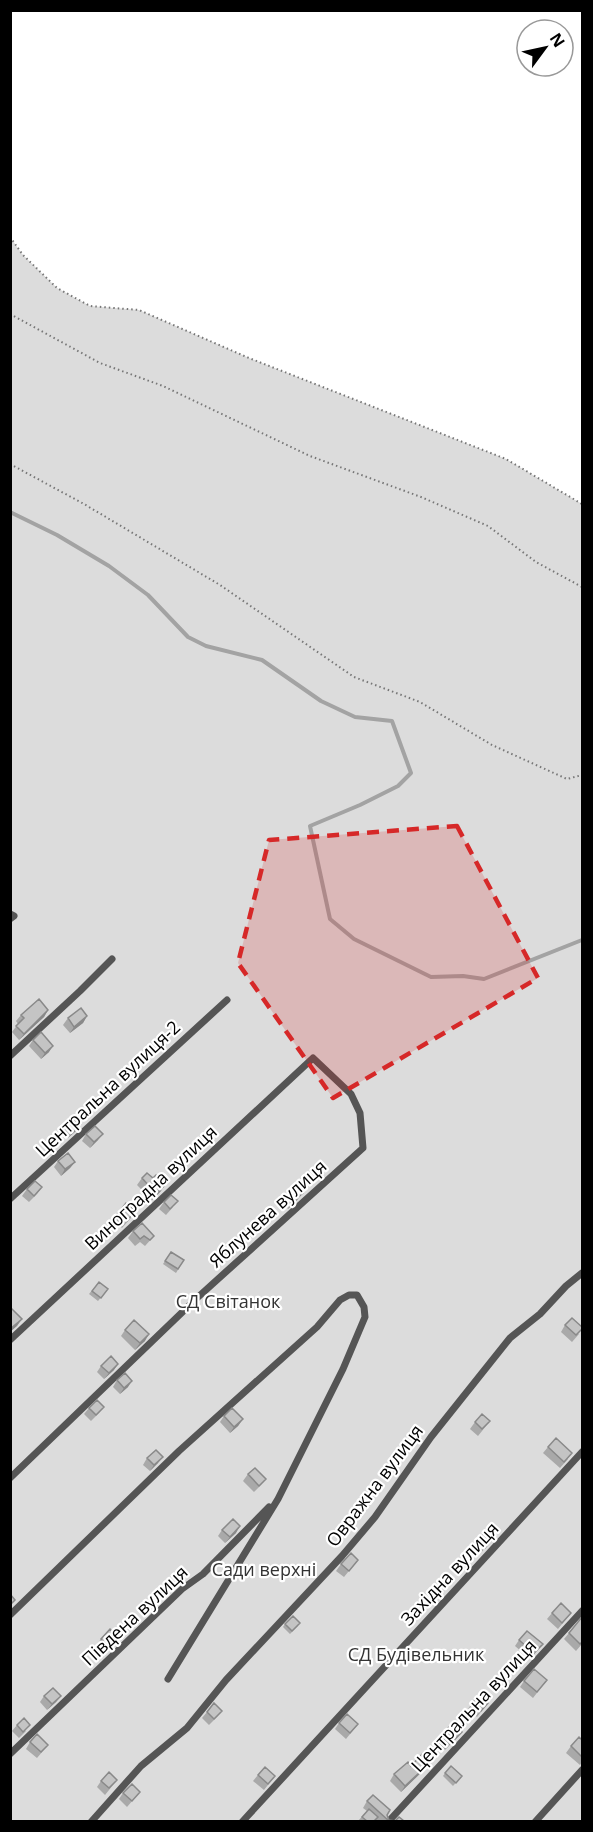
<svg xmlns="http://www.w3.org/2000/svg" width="593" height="1832" font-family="'Open Sans',sans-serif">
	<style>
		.green { fill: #dcdcdc }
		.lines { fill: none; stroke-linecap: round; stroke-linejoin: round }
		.stream { stroke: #a3a3a3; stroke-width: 4 }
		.path { stroke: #777; stroke-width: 2; stroke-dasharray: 1.5 3; stroke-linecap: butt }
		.service { stroke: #555; stroke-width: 7 }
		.wall { fill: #a9a9a9 }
		.shaded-wall { fill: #898989 }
		.building { fill: #c4c4c4; stroke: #898989; stroke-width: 1.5 }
		.marked { fill: #d62828; fill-opacity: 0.2; stroke: #d62828; stroke-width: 4.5; stroke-dasharray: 12 8; stroke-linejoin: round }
		.labels { text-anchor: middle; stroke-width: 4.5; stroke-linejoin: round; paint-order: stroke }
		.street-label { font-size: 18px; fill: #000; stroke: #fff }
		.park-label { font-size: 18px; fill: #333; stroke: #fff }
	</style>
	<rect width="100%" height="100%" fill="#fff"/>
	<path class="green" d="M10 237 23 255 57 288 90 306 139 310 249 358 506 459 582 504V1821H11Z"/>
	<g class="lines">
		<path class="stream" d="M10 512 57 535 109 566 148 595 188 637 206 646 262 660 321 701 355 717 392 721 411 773 398 786 360 805 310 826 330 919 354 939 431 977 463 976 484 979 582 940"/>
		<path class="path" d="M10 237 23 255 57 288 90 306 139 310 249 358 506 459 582 504
			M10 314 100 363 163 386 310 456 421 497 488 526 536 562 582 587
			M10 464 84 504 220 585 354 677 420 702 492 745 567 779 582 775"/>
		<path class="service" d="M10 914 14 916 10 919
			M10 1056 80 991 112 959
			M10 1199 227 1000
			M10 1340 313 1058 351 1094 360 1113 363 1148 197 1298 10 1478
			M10 1615 179 1451 317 1327 340 1300 349 1295H357L364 1307 365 1317 343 1369 278 1499 168 1679
			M10 1754 182 1589 203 1574 269 1507
			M91 1822 141 1766 187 1728 226 1680 342 1556 375 1517 431 1437 510 1338 540 1314 566 1286 582 1273
			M242 1822 582 1452
			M388 1822 582 1611
			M535 1822 582 1770"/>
	</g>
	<path class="wall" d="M48 1010 44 1017 19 1040 12 1032 18 1024 16 1021 21 1015Z
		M87 1016 83 1023 70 1033 63 1025 68 1018Z
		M33 1040 49 1052 41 1059 29 1046Z
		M67 1125 77 1130 68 1138 62 1131Z
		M86 1134 98 1140 90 1148 82 1141Z
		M58 1161 75 1162 70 1168 61 1176 54 1167Z
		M142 1178 161 1191 152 1200 137 1185Z
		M42 1187 37 1194 29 1202 22 1196 27 1189Z
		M287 1197 298 1199 288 1209 283 1203Z
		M164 1202 173 1207 166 1215 159 1209Z
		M117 1214 131 1218 122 1228 113 1220Z
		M133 1231 154 1236 145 1246 140 1242 135 1246 128 1238Z
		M171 1252 184 1260 176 1273 163 1264Z
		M99 1282 108 1289 98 1301 89 1294Z
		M565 1325 579 1334 572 1342 561 1332Z
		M125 1330 145 1341 135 1350 121 1336Z
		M101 1366 114 1370 104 1379 97 1372Z
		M117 1380 128 1387 120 1394 113 1387Z
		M104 1407 99 1413 91 1421 84 1414 89 1408Z
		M224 1416 243 1419 238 1426 230 1433 220 1422Z
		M490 1421 478 1436 470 1429 475 1422Z
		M548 1447 568 1459 560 1468 543 1453Z
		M147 1458 158 1463 150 1471 143 1465Z
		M248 1474 266 1479 261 1485 254 1492 243 1481Z
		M222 1530 236 1533 225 1543 218 1536Z
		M492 1540 480 1554 473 1547 477 1541Z
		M341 1564 353 1566 344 1577 336 1571Z
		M552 1613H571L558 1629 547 1619Z
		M285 1624 298 1626 290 1634 283 1627Z
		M569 1633 582 1644 576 1651 564 1639Z
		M101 1639 115 1645 106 1654 96 1645Z
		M519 1640 538 1650 530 1659 515 1646Z
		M547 1680 533 1698 520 1687 524 1681Z
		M44 1696H61L56 1702 47 1710 40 1702Z
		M472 1703H488L477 1717 468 1709Z
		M222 1711 217 1717 209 1725 202 1718 207 1712Z
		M339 1723 358 1724 346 1739 335 1729Z
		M17 1725 26 1731 19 1738 12 1731Z
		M462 1732 457 1738 445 1750 437 1742 441 1735Z
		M582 1740V1762L580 1765 566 1753 571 1746Z
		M30 1742 48 1745 37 1758 26 1749Z
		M411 1766H428L401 1792 390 1781 394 1774Z
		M445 1773 462 1776 453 1786 443 1776Z
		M258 1775 275 1776 264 1790 253 1781Z
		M117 1780 105 1795 97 1787 101 1781Z
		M140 1792 127 1807 119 1799 123 1793Z
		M367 1801 387 1815 389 1820 404 1821H377L376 1820 375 1821H358L367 1811 363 1808Z"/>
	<path class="shaded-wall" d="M48 1010 44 1017 19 1040 24 1034Z
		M87 1016 83 1023 70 1033 74 1027Z
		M53 1046 49 1052 41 1059 45 1053Z
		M81 1124 77 1130 68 1138 73 1132Z
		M103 1134 98 1140 90 1148 94 1142Z
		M75 1162 70 1168 61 1176 65 1169Z
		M165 1185 161 1191 152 1200 156 1194Z
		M303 1193 298 1199 288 1209 292 1202Z
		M22 1319 17 1326 10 1332V1329Z
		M149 1334 145 1341 135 1350 140 1343Z
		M118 1364 114 1370 104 1379 109 1373Z
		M132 1381 128 1387 120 1394 124 1388Z
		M243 1419 238 1426 230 1433 234 1427Z
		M163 1457 158 1463 150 1471 154 1465Z
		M240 1526 236 1533 225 1543 230 1537Z
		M120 1639 115 1645 106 1654 110 1648Z
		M61 1696 56 1702 47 1710 52 1704Z
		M433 1760 428 1766 401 1792 405 1786Z"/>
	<path class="building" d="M39 999 48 1010 24 1034 16 1026 24 1018 21 1015Z
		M81 1008 87 1016 74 1027 68 1018Z
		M41 1032 53 1046 45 1053 33 1040Z
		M75 1117 81 1124 73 1132 67 1125Z
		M95 1126 103 1134 94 1142 86 1134Z
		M68 1153 75 1162 65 1169 58 1161Z
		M147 1173 153 1178 156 1175 165 1185 156 1194 142 1178Z
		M35 1181 42 1187 34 1196 27 1189Z
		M298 1187 303 1193 292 1202 287 1197Z
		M171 1195 178 1201 170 1209 164 1202Z
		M126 1203 135 1211 127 1221 117 1214Z
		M142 1223 154 1236 150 1240 144 1236 140 1239 133 1231Z
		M171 1252 184 1260 178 1269 165 1261Z
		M99 1282 108 1289 101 1298 92 1291Z
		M12 1309 22 1319 10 1329V1311Z
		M572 1318 582 1327V1329L576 1335 565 1325Z
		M134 1320 149 1334 140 1343 125 1330Z
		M111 1356 118 1364 109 1373 101 1366Z
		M125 1373 132 1381 124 1388 117 1380Z
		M97 1400 104 1407 96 1415 89 1408Z
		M232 1408 243 1419 234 1427 224 1416Z
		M482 1414 490 1421 482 1429 475 1422Z
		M556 1438 572 1453 564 1462 548 1447Z
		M156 1450 163 1457 154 1465 147 1458Z
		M255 1468 266 1479 259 1486 248 1474Z
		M233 1519 240 1526 230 1537 222 1530Z
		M484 1533 492 1540 485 1548 477 1541Z
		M351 1553 358 1560 349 1571 341 1564Z
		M10 1594 15 1600 10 1605Z
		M561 1603 571 1613 562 1623 552 1613Z
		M293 1616 300 1623 292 1631 285 1624Z
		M582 1617V1642L580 1644 569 1633Z
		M110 1629 120 1639 110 1648 101 1639Z
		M527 1631 543 1644 534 1653 519 1640Z
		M534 1669 547 1680 537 1692 524 1681Z
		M53 1688 61 1696 52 1704 44 1696Z
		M480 1695 488 1703 481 1711 472 1703Z
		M214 1703 222 1711 214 1719 207 1712Z
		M347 1714 358 1724 350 1733 339 1723Z
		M24 1718 30 1725 23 1732 17 1725Z
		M453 1723 462 1732 450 1744 441 1735Z
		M37 1734 48 1745 41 1752 30 1742Z
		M579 1737 582 1740V1757L571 1746Z
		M424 1752 433 1760 405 1786 394 1774 408 1762 411 1766Z
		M451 1766 462 1776 456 1783 445 1773Z
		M265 1767 275 1776 268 1784 258 1775Z
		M109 1772 117 1780 109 1788 101 1781Z
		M132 1784 140 1792 132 1801 123 1793Z
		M373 1795 390 1810 387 1815 389 1820 395 1821 399 1817 404 1821H389L367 1801Z
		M369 1809 378 1817 374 1821H367L362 1817Z"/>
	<path class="marked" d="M457 826 538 978 333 1098 238 963 269 840Z"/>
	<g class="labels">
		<g class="street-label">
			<text transform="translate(108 1089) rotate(-43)" y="6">Центральна вулиця-2</text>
			<text transform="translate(151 1188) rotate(-43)" y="6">Виноградна вулиця</text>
			<text transform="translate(268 1214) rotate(-42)" y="6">Яблунева вулиця</text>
			<text transform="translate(375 1486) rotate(-53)" y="6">Овражна вулиця</text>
			<text transform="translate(450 1574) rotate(-47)" y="6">Західна вулиця</text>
			<text transform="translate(135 1616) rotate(-43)" y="6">Південа вулиця</text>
			<text transform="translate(474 1706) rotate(-47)" y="6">Центральна вулиця</text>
		</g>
		<g class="park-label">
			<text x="228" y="1308">СД Світанок</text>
			<text x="264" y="1576">Сади верхні</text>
			<text x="416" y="1661">СД Будівельник</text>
		</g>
	</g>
	<rect width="593" height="1832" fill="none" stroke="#000000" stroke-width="24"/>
	<g transform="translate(545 48) rotate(57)"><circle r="28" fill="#ffffff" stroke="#999999" stroke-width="1.5"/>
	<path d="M0-4.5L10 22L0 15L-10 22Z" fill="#000000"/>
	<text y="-9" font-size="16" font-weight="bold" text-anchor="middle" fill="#000000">N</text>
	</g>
</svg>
